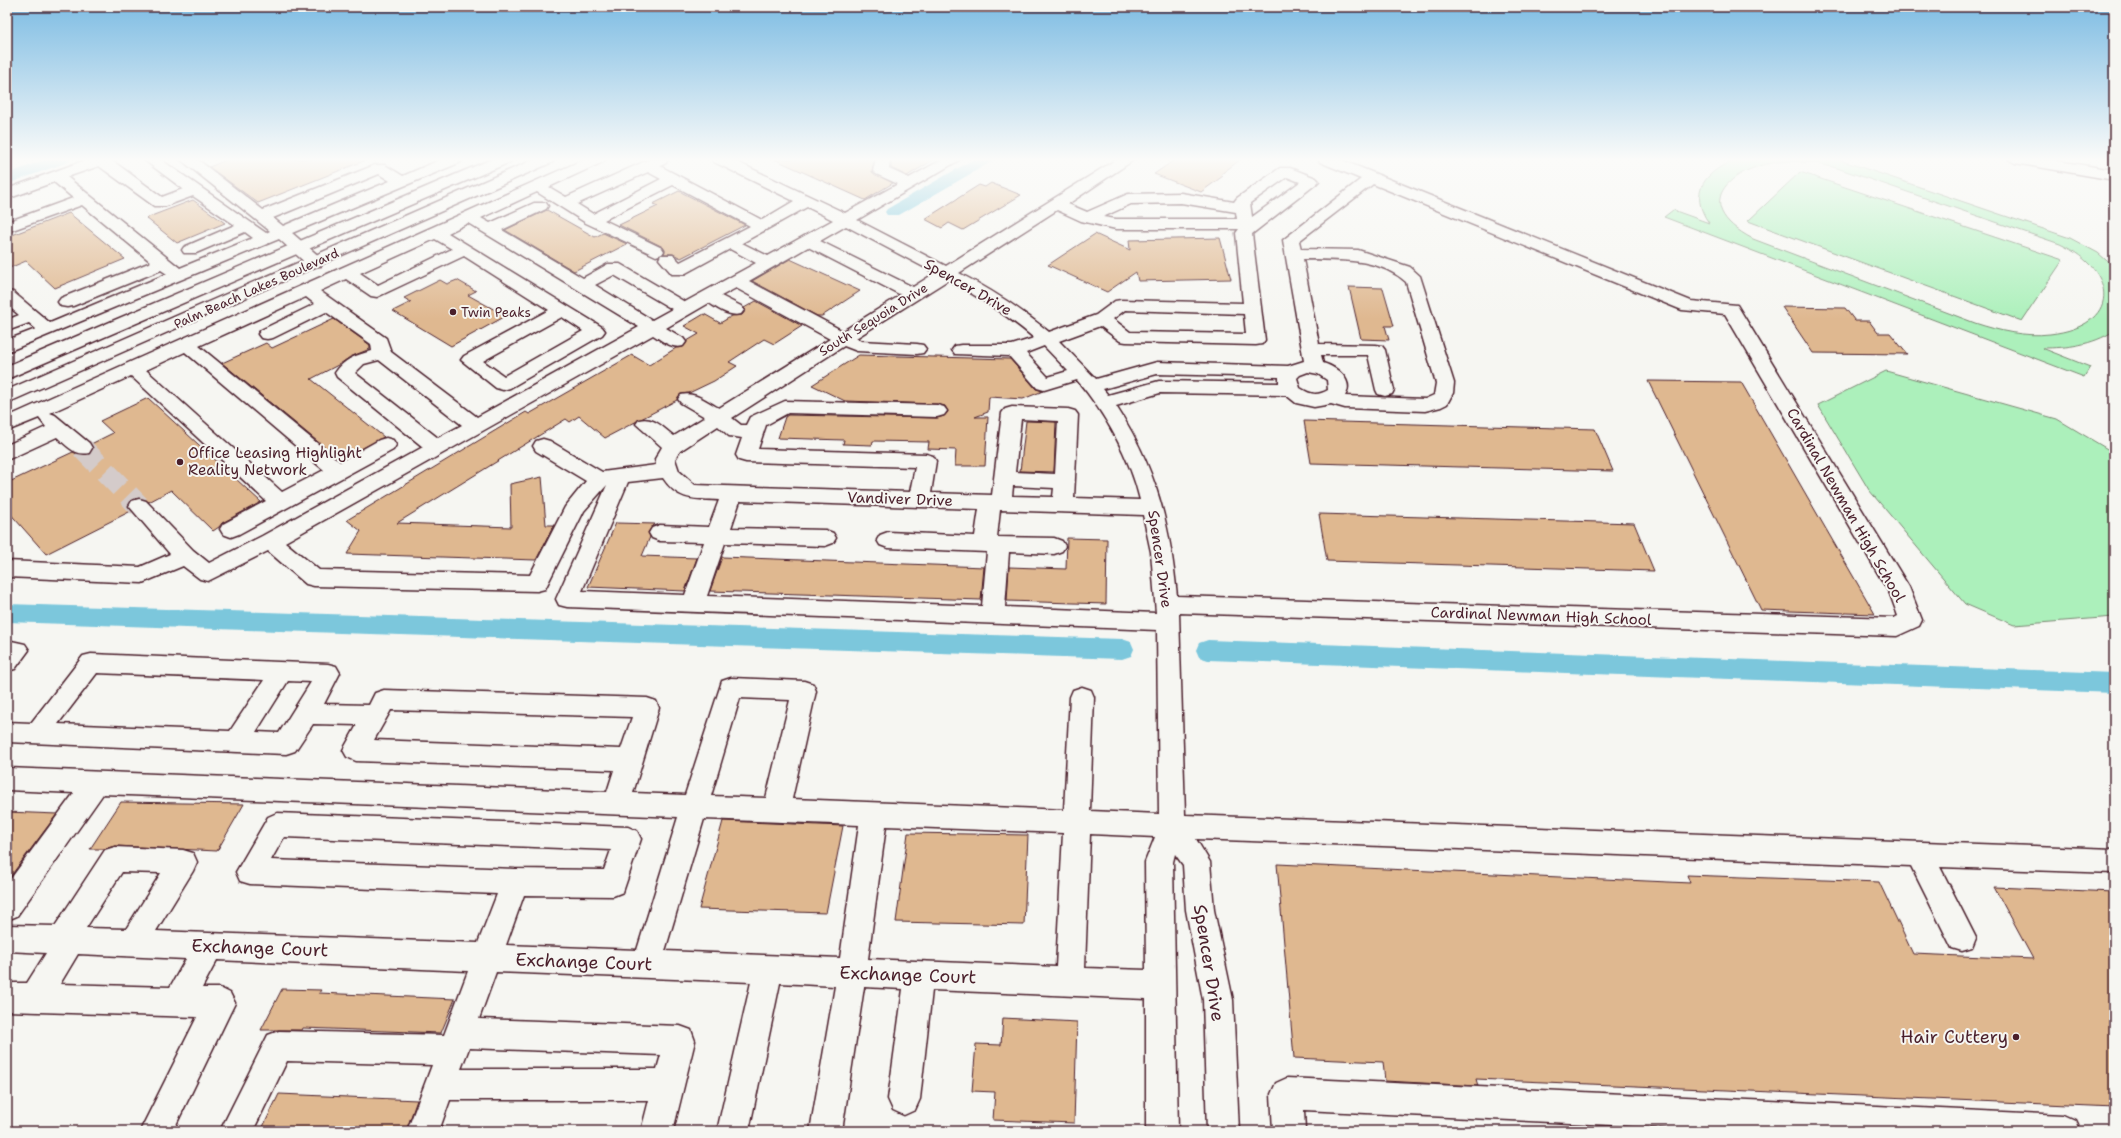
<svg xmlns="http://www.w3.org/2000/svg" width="2121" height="1138" font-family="'Shantell Sans',sans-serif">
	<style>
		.green { fill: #acf0bb; stroke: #7b8873; fill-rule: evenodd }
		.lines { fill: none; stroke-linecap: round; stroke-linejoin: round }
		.canal { fill: #7cc7dc; fill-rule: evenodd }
		.building { fill: #dfb890; stroke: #4a1f2b }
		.minor-tunnel { stroke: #d4cbca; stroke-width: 22; stroke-dasharray: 22 11; stroke-linecap: butt }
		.minor-casing { stroke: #4a1f2b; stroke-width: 3 }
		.major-casing { stroke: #4a1f2b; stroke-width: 3 }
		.minor { fill: #f6f6f2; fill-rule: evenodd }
		.major { fill: #f6f6f2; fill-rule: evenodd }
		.poi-dot { fill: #4a1f2b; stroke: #f6f6f2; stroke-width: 1.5 }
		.labels { text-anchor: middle; stroke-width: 4; stroke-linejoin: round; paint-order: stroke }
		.far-street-label { font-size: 13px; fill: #4a1f2b; stroke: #f6f6f2 }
		.far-poi-label { font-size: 13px; fill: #4a1f2b; stroke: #f6f6f2; text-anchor: start }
		.street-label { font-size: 15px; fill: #4a1f2b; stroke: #f6f6f2 }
		.poi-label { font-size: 15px; fill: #4a1f2b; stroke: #f6f6f2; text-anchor: start }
		.near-street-label { font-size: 18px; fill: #4a1f2b; stroke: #f6f6f2 }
		.near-poi-label { font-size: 18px; fill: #4a1f2b; stroke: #f6f6f2; text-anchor: end }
	</style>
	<rect width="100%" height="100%" fill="#f6f6f2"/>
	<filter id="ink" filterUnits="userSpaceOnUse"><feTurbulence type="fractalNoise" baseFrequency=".025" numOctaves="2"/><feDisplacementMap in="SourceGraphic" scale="8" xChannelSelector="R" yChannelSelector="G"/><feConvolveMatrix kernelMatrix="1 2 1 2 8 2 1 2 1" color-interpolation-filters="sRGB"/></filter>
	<g filter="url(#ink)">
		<path class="green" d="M1738 159H1837L2070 238 2098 253 2114 267V331C2092 345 2068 348 2042 348L2090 367 2084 377 1664 217 1673 210 1709 223C1687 192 1706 170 1738 159ZM1789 161 1815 163 1837 168 2060 244C2119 272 2121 326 2050 334 2025 337 1999 331 1975 323L1753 239C1684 203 1735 163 1789 161Z
			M1800 172 2063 260 2022 321 1748 221Z
			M1886 371 2057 419 2114 453V617L2014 625 1965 604 1869 490 1818 405Z"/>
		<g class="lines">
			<path class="canal" d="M47 159H71L68 162 7 184V174Z
				M974 159H994L991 162 899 215H887L885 212 887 209Z
				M7 604 1122 639 1131 642 1134 649 1131 656 1122 659 7 622Z
				M1208 640 2114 673V693L1208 660 1199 657 1196 650 1199 643Z"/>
		</g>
		<path class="building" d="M229 159H366V160L258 203 209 167Z
			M774 159H874L872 172 893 183 865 200Z
			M891 159H935L907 176 891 168Z
			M1176 159H1241L1220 175 1223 176 1201 192 1154 174Z
			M991 183 1021 195 963 230 949 223 942 228 925 219 979 185 985 187Z
			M679 191 714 209 745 225 681 258 673 254H664L665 250 663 247 619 225 658 206 653 204Z
			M193 200 225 223 177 243 146 218Z
			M547 210 595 237 603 233 627 244 574 271 505 230Z
			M69 213 125 259 55 288 26 261 7 269V237Z
			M1095 234 1130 250 1129 240 1220 238 1231 279 1138 281 1136 272 1107 292 1048 265Z
			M790 259 860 291 822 316H817L752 281Z
			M440 280 447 284 457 280 476 291 468 295 506 316 451 346 393 311 411 302 404 298Z
			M1349 287 1383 288 1394 326H1385L1389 340 1361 339Z
			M756 301 802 326 774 344 764 339 729 362 737 366 714 381 689 393 681 394 677 400 605 438 579 416 570 422 566 419 397 523 511 527 510 484 542 477 546 525H554L536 560 347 554 361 531 347 520 526 412 529 414 632 355 649 365 676 348 683 347 687 341 699 334 684 326 704 314 720 323 732 316 742 315 746 310 744 308Z
			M1782 307 1845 308 1855 321H1869L1878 333H1890L1907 354 1813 353Z
			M334 319 370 345V349L350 357 340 364 311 379 384 437 340 460 222 363 266 343 272 348Z
			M859 355 1010 359 1036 389 1043 391 1023 399 989 397 988 412 975 417H988L985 466H955L956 450 928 449 929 442 873 441 872 445 843 444 844 440 778 438 785 417 788 415 937 418 944 416 948 412 945 406 937 404 845 401 812 385Z
			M1648 381 1741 382 1875 614 1761 610Z
			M148 398 261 502 222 523 219 527 213 531 171 490 149 502 139 498 132 500 128 505 131 511 46 554 7 510V483L73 452 79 455 89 454 93 449 91 444 113 433 100 421Z
			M1026 421 1056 422 1054 472 1020 471Z
			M1304 421 1595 429 1613 471 1311 463Z
			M1319 514 1634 523 1654 571 1327 561Z
			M616 523 655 524 648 532 650 537 642 556 697 558 685 591 588 587Z
			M1067 538 1107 539 1106 604 1007 601 1009 567 1066 569Z
			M722 557 984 567 981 600 710 591Z
			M121 802 244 804 217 851 115 846 104 849H90Z
			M7 812 57 814 7 881Z
			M723 821 843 826 826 913 699 909Z
			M908 833 1028 835 1024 925 896 922Z
			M1277 864 1690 883 1687 875 1879 882 1913 954 2033 959 1994 887 2114 892V1107L1476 1079 1478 1086 1385 1081 1383 1062 1294 1058Z
			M282 989 321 990 319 993 455 999 441 1033 303 1028 302 1030H261Z
			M1003 1018 1077 1022 1074 1123 993 1120 995 1092 972 1091 976 1044 1001 1045Z
			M279 1094 417 1100 406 1131H261Z"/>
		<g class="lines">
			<path class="minor-tunnel" d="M82 448 139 506"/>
			<defs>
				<path id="minor" d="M88 159H110L162 197 183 189 143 159H160L266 233 270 231 180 159H197L263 210 375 165H385L403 176 442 159H463L461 162 292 233 321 258 323 262 321 266H309L279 239 7 352V340L36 329 29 323 7 331V320L19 315 7 305V291L13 292 50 323 167 274 161 270 73 306 67 307 61 306 58 302 61 298 151 262 82 205 7 232V222L73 198 54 182 7 199V189ZM99 166 154 206H166L193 196 235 225 184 247 182 250 184 253H196L245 232 253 238 180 268 67 177ZM379 174 390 181 283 226 273 218Z
					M585 159H605L603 162 549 187 566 197 650 159H668L666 163 660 166 762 220 794 201 714 162 712 159H731L845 213 898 184 876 174 873 171 876 159H890L889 169 909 178 943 159H961L857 220 946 266 1117 159H1135L1068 204 1087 212 1128 194 1181 193 1234 202 1237 198 1280 168H1290L1316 178 1319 181 1316 184 1252 234 1265 340 1262 344 1256 345 1126 342 1120 341 1100 326 1059 341 1096 379 1157 362 1288 366 1304 361 1283 240 1361 179 1320 162 1318 159H1339L1691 301 1737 305 1909 587 1922 620 1919 626 1897 636 1179 613 1185 815 2114 849V873L1940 867 1976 938 1972 948 1962 951 1952 948 1911 866 1196 839 1210 862 1214 910 1233 1000 1239 1131H1207L1203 1000 1186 910 1183 865 1175 854 1173 862 1178 1131H1146V999L932 990 920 1099 915 1110 904 1115 893 1110 888 1099 903 989 864 987 842 1131H810L835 986 780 983 749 1131H717L751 982 496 972 479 1019 680 1026 691 1030 695 1041 673 1131H641L649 1100H450L439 1131H407L432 1065 287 1061 253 1131H220L268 1035 279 1031 444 1035 468 971 217 960 202 988H220L230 993 235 1003 230 1013 173 1131H140L197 1017 7 1011V983H27L46 953 7 951V925L55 926 105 850 115 847 183 850 193 853 197 862 193 871 156 931 478 943 497 894 250 884 240 881 236 872 268 817 277 813 628 827 637 831 641 839 623 892 613 896 524 895 506 945 637 950 678 817 103 794 17 916 7 920V884L74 793 7 790V768L607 792 614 770 356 761 347 757 343 750 357 725 313 724 295 751 286 754 7 742V722L31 723 83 656 91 654 328 664 336 666 340 673 324 704 369 705 375 693 384 690 647 698 656 701 659 708 633 793 685 795 722 681 731 678 804 681 813 684 816 691 792 799 1064 810 1070 697 1073 690 1082 687 1091 690 1094 697 1090 811 1159 814 1157 630 567 607 559 605 556 599 607 485 584 511 545 589 537 591 314 586 306 584 268 551 208 581 200 579 183 566 142 583 7 577V561L140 567 170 554 129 506 132 501 139 499 146 501 193 550 209 563 262 536 423 447 337 377 335 373C344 359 356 355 372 351L371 344 326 312 273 338 267 339 261 338 258 334 261 330 315 304 306 297 199 346 340 462 379 440 386 438 393 440 396 445 393 450 239 534 231 537 223 534 220 529 223 524 266 501 131 376 50 413 55 415 89 443 92 448 89 453C75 456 67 446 57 437L7 460V445L46 427 39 418 7 431V417ZM648 172 661 179 593 214 577 204ZM1287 177 1300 182 1252 217 1250 203ZM1373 184 1682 310 1725 314 1890 594 1898 616 1894 618 1177 596C1170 524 1156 467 1116 406L1160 393 1286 395 1296 403 1314 407 1331 404 1345 408 1425 411 1441 407 1447 404 1453 393 1454 383 1420 276 1410 267 1358 250 1301 249 1299 241ZM673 185 750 226 680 262 673 255H661L659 259 672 274H684L730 249 756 263 685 302 620 264H608L583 278 502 230 546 209 548 206 546 203H534L490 223 481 218 537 192 586 223 656 256 662 254 664 251 662 248 604 220ZM1181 203 1236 212 1237 219H1116L1103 217 1131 204ZM807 207 833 220 768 256 742 243ZM1057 210 1081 221 1116 229H1239L1236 233 1243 303 1121 300 1115 301 1096 315 1049 332C1021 309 992 290 959 273ZM468 223 639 327 477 417 391 352 386 338 320 291 346 279 371 296 377 297 464 256 549 310 464 356 461 360 496 388 503 390 510 388 602 335 605 331 602 327 448 233ZM846 226 935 273 913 287 820 241ZM435 239 452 249 378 285 360 273ZM808 247 901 295 843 331 749 281ZM1303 259C1337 260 1379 257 1406 282L1436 383 1434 395 1425 399 1345 396C1355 380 1336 367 1323 363L1321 355H1368L1376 390 1378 394 1385 396 1392 394 1394 390 1385 350 1382 346 1376 345 1319 344ZM614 275 672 309 652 320 595 285ZM948 280C979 297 1007 315 1034 338L1012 345H961L955 346 952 350 955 354 1009 356 1037 388 1044 390 1077 380C1105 413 1130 457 1140 500L1074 498 1078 415 1075 411 1068 409 1012 407 1005 409 1002 413 992 495 931 493 936 461 933 456 926 454 758 449 766 425 788 413 937 417 944 415 947 411 944 407 937 405 785 401 750 417 746 425H741L732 418 844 346 857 351 917 354 923 353 926 349 923 345 917 344 861 341 856 338ZM736 288 830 339 719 408C707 402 695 391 681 395L678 399 681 403 705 417 674 436C663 428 654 416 639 420L636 424 662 447 655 459 656 465 602 472 550 441 543 439 536 441 533 446 536 451 586 481 565 507 530 575 319 570 285 542 653 335C663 341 671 349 683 346L686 342 683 338 666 328 709 303C719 309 729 317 741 314L744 310 741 306 721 296ZM1125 310 1244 314 1246 334 1130 332 1113 319ZM562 317 583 331 504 376 483 361ZM1044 346 1068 371 1048 377 1026 353ZM185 352 324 470 282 492 146 370ZM379 360 462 425 438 438 355 373 364 364ZM1308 372 1318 374 1327 380 1328 390C1317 396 1311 395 1300 388L1297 378 1300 375ZM1157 374 1279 377V383L1159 381 1108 395 1103 389ZM1021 419 1058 421 1055 474 1015 472ZM718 426 729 436 742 438 736 455 739 460 746 462 915 467 910 492 695 485 679 471 675 459 680 451ZM663 478C678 501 695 499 719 500L709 527 660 525 652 528 649 533 652 538 660 541 704 542 685 595 582 591 628 482ZM1013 486 1054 488 1053 497 1012 496ZM740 501 979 509 975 536 888 532 880 535 877 540 880 545 888 548 987 552 982 606 707 596 725 543 825 546 833 543 836 538 833 533 825 530 731 528ZM1000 510 1143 515 1151 552 1156 613 1005 607 1009 552 1054 554 1062 551 1065 546 1062 541 1054 538 997 537ZM97 673 264 680 230 731 58 724ZM288 681 311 682 279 733 256 732ZM740 698 790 700 766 798 711 796ZM391 710 632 717 621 749 374 740ZM704 819 859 825 840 958 665 951ZM886 826 1063 833 1056 967 868 959ZM1090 834 1155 837 1145 862 1146 970 1085 968ZM284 837 611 850 604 870 515 869 271 860ZM122 872 161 873 126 929 86 928ZM78 954 186 959 170 987 60 984ZM469 1048 661 1055 657 1069H461Z
					M2008 159H2045L2114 170V180L2015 163Z
					M7 640 25 644 29 650 15 669 7 671Z
					M1287 1078 2065 1115 2076 1120 2081 1131H1733L1304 1110 1305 1131H1273L1271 1094 1276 1083Z"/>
				<path id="major" d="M492 159H512L510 162 7 379V366Z
					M535 159H555L553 162 7 403V390Z"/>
			</defs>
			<use href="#minor" class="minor-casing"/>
			<use href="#major" class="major-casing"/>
			<use href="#minor" class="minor"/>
			<use href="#major" class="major"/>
		</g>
	</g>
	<linearGradient id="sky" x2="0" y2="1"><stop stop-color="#7dbce3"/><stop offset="0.5" stop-color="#fbfbf9"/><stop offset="1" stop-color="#fbfbf9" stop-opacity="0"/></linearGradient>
	<rect width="2121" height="319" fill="url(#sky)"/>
	<g class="poi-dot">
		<circle cx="453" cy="312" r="4"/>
		<circle cx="180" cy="462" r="4"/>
		<circle cx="2016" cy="1037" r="4"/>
	</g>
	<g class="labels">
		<g class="far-street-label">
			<text transform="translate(256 288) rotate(-24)" y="5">Palm Beach Lakes Boulevard</text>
			<text transform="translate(873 319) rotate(-32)" y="5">South Sequoia Drive</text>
		</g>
		<g class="far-poi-label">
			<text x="461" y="317">Twin Peaks</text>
		</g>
		<g class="street-label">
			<text transform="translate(968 287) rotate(30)" y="5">Spencer Drive</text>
			<text transform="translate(900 499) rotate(2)" y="5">Vandiver Drive</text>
			<text transform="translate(1846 505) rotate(60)" y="5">Cardinal Newman High School</text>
			<text transform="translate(1160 559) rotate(82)" y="5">Spencer Drive</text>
			<text transform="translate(1541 616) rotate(2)" y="5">Cardinal Newman High School</text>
		</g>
		<g class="poi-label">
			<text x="188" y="458">Office Leasing Highlight<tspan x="188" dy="17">Reality Network</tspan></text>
		</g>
		<g class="near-street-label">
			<text transform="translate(260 948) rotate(2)" y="6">Exchange Court</text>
			<text transform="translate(584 962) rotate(2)" y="6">Exchange Court</text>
			<text transform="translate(1209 963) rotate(81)" y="6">Spencer Drive</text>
			<text transform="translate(908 975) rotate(2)" y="6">Exchange Court</text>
		</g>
		<g class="near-poi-label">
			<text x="2008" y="1043">Hair Cuttery</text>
		</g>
	</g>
	<rect width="2121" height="1138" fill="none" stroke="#f6f6f2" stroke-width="24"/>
	<rect x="12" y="12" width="2097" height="1114" fill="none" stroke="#4a1f2b" stroke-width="1.5" filter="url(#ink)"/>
</svg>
